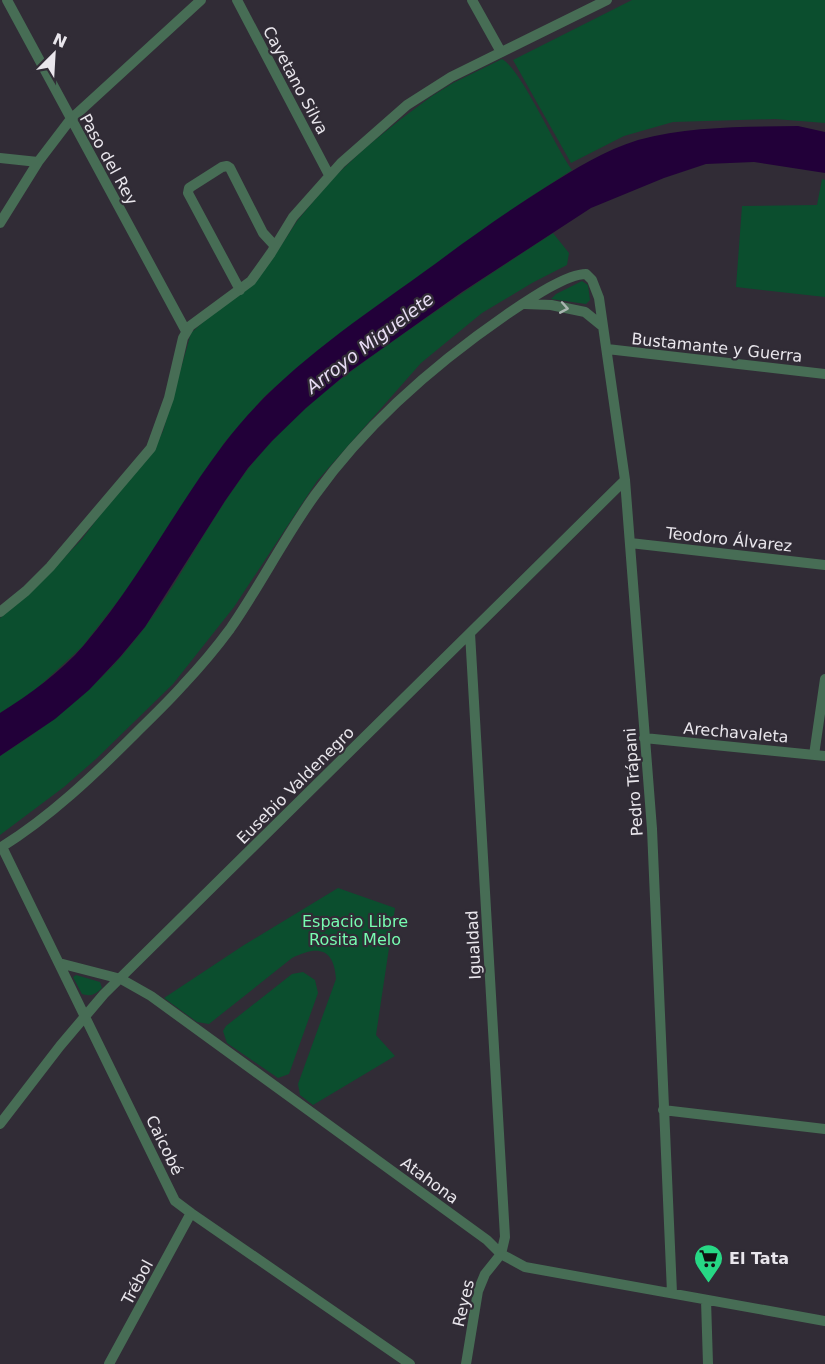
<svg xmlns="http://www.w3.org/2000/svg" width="825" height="1364" font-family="'DejaVu Sans',sans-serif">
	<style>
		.green { fill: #0b4e2e }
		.water { fill: #220039 }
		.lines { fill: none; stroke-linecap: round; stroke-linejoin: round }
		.minor { stroke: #476d55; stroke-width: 10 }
		.oneway { stroke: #a8b6b0 }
		.labels { text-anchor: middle; stroke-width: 4.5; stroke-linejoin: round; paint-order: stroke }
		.street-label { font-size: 16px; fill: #e9e6ec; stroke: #312c36 }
		.park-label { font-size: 16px; fill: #77fdb1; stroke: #312c36 }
		.poi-label { font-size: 16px; font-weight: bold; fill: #e9e6ec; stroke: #312c36; text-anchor: start }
		.water-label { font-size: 18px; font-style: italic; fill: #e9def5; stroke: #312c36 }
	</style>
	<rect width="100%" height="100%" fill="#312c36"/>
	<path class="green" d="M632 0H825V123L775 119 673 122 624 136 571 163 513 60Z
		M502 59C521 69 555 147 572 170L523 202 377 306 316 352 265 396 225 442 125 592 82 647 33 692 0 713V618L31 592 82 539 128 478 154 449 163 431 191 333 271 261 297 221 331 180 365 148 401 119 432 96 453 83Z
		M822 179 825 180V297L736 287 742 206 817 205Z
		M553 233 569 253 567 265 532 283 482 313 421 363 317 481 234 607 173 684 96 759 64 787 0 835V756C55 722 106 680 145 627 190 567 220 495 273 440 310 400 354 368 399 337 449 301 501 267 553 233Z
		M582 281 588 285 590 300 586 304 551 299 556 294Z
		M338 888 395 908 376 1035 395 1056 313 1105 300 1095 298 1084 336 979C334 948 318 945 292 958L209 1024 197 1022 164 998 244 945Z
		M303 972 315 980 318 993 289 1074 278 1078 227 1043 223 1031 226 1026 292 974Z
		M76 975 100 982 102 988C96 994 91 997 82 994L73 977Z"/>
	<path class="water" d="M798 126 825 132V173L754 162 706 164 664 178 591 208 462 292 345 375 306 408 272 441 248 468 225 501 145 627 120 657 89 690 55 719 0 756V713C30 694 61 672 84 645 137 583 174 510 223 445 279 370 361 318 435 264 471 237 508 211 546 187 575 169 605 150 638 140 690 126 745 127 798 126Z"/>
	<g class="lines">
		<path class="minor" d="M7 0 186 331
			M237 0 329 175
			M472 0 501 52
			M0 158 38 162
			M0 223 38 162 70 120 201 0
			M240 290 188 193 189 188 222 167 227 166 230 168 263 233 275 246
			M525 304 551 305 585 312 601 325
			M607 349 825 374
			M630 543 825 565
			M0 612 26 591 50 567 151 448 169 398 183 338 190 326 251 281 271 253 293 217 341 163 407 105 451 77 607 0
			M644 738 825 756
			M814 755 825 679
			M2 847 175 1201 191 1213 410 1364
			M0 848C50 817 94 775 135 734 151 718 168 702 183 685 199 668 216 648 230 629 260 586 284 538 315 495 366 424 435 364 506 315 524 303 565 274 586 274L592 280 599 298 625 480 652 829 672 1293
			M59 963 121 979 151 996 487 1240 501 1254 525 1267 825 1321
			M663 1110 825 1129
			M0 1124 60 1046 104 994 625 480
			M706 1300 708 1364
			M109 1364 191 1213
			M466 1364 478 1291 485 1274 501 1254 505 1237 470 633"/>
	</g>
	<defs><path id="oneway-chevron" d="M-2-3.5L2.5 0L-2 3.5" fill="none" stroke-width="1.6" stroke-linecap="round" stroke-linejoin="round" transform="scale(1.5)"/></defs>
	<use class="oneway" href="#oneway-chevron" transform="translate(564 308) rotate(10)"/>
	<defs>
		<symbol id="supermarket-pin" viewBox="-11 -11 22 30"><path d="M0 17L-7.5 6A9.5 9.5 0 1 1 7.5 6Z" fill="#27d885" stroke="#312c36"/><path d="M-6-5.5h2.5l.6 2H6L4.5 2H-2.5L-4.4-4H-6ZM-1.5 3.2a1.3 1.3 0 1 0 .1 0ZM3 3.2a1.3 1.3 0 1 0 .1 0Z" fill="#111"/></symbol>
	</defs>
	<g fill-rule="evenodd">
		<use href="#supermarket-pin" x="692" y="1242" width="33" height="45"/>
	</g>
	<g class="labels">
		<g class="street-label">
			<text transform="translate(296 80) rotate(62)" y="6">Cayetano Silva</text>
			<text transform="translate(109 159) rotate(61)" y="6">Paso del Rey</text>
			<text transform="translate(717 347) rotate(6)" y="6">Bustamante y Guerra</text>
			<text transform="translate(729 539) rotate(6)" y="6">Teodoro Álvarez</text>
			<text transform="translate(736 732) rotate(5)" y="6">Arechavaleta</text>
			<text transform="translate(633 782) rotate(-94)" y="6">Pedro Trápani</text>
			<text transform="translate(295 785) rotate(-45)" y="6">Eusebio Valdenegro</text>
			<text transform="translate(473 945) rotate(-93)" y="6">Igualdad</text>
			<text transform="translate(165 1145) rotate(64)" y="6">Caicobé</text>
			<text transform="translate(430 1180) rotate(36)" y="6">Atahona</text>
			<text transform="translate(137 1282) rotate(-62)" y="6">Trébol</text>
			<text transform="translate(463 1303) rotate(-77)" y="6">Reyes</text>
		</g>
		<g class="park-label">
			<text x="355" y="927">Espacio Libre<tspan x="355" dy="18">Rosita Melo</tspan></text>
		</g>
		<g class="poi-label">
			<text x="729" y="1264">El Tata</text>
		</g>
		<g class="water-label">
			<text transform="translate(370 343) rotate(-37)" y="6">Arroyo Miguelete</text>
		</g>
	</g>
	<g transform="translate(54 54) rotate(24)" stroke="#312c36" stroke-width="4.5" paint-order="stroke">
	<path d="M0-4.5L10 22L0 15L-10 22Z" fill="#e9e6ec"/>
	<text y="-9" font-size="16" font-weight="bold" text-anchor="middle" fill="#e9e6ec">N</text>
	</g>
</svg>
